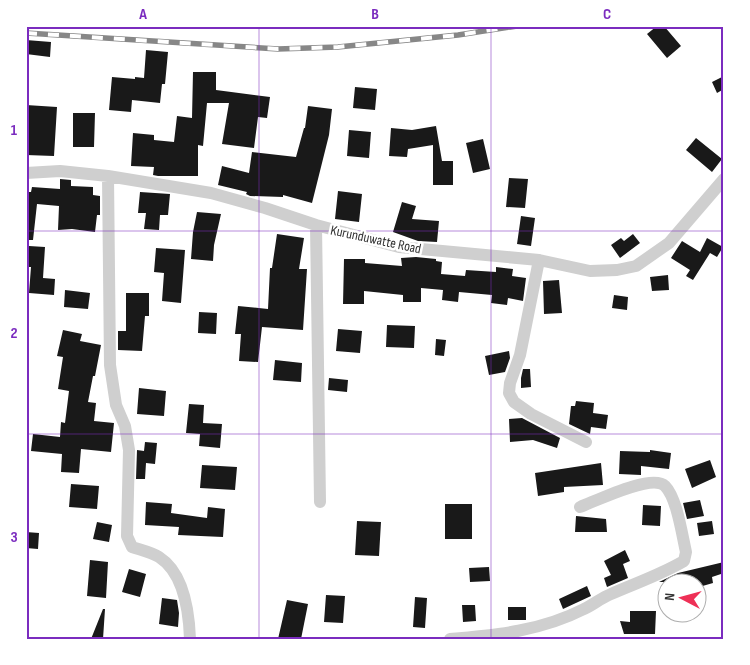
<svg xmlns="http://www.w3.org/2000/svg" width="750" height="665" font-family="'Sofia Sans Condensed',sans-serif">
	<style>
		.building { fill: #191919 }
		.lines { fill: none; stroke-linecap: round; stroke-linejoin: round }
		.minor { stroke: #cfcfcf; stroke-width: 12 }
		.rail-casing { stroke: #878787; stroke-width: 5.5 }
		.rail { stroke: #fff; stroke-width: 4; stroke-dasharray: 11; stroke-linecap: butt }
		.grid { fill: none; stroke: #7b2cbf; stroke-width: 1; stroke-opacity: 0.55 }
		.labels { text-anchor: middle; stroke-width: 5; stroke-linejoin: round; paint-order: stroke }
		.street-label { font-size: 14px; fill: #323232; stroke: #fff }
		.neatline { fill: none; stroke: #7b2cbf; stroke-width: 2 }
		.grid-label { font-size: 16px; text-anchor: middle; font-weight: bold; fill: #7b2cbf }
	</style>
	<rect width="100%" height="100%" fill="#fff"/>
	<path class="building" d="M657 26H664L681 46 667 58 647 34Z
		M26 40 51 42 50 57 26 54Z
		M146 50 168 52 165 84H162L160 103 132 100 131 112 109 110 112 77 135 79V77L144 78Z
		M193 72H216V90L270 97 267 118 258 117 254 148 222 144 229 103H207L203 146 198 145V176H158L153 175 154 167 131 166 133 133 154 135V140L174 142 177 116 192 118Z
		M724 76V89L717 93 712 82Z
		M355 87 377 89 375 110 353 108Z
		M26 105 57 107 54 156 26 155Z
		M308 106 332 109 329 135 312 203 283 195V197L250 196 246 194 247 192 218 185 222 166 249 173 252 152 296 157 304 128H305Z
		M73 113H95L94 147H73Z
		M436 126 442 161H453V185H433V145L408 149 407 157 389 156 391 128 412 130Z
		M349 130 371 132 369 158 347 156Z
		M696 138 722 159 712 172 686 150Z
		M483 139 490 169 473 173 466 143Z
		M509 178 528 179 525 208 506 207Z
		M60 179 71 180V186L93 187V195L100 196V215H97L95 232 72 229 58 230 59 206 37 204 33 240H26V192H31L32 187 60 189Z
		M338 191 362 194 359 222 335 219Z
		M140 192 170 194 168 215H160L159 230 144 229 146 213H138Z
		M402 202 416 206 412 219 439 221 437 242 418 241 393 232Z
		M197 212 221 214 214 245 213 261 191 259 193 232Z
		M521 216 535 218 531 246 517 244Z
		M277 234 304 238 299 269H307L303 330 262 327 258 362 239 361 241 334H235L238 306 268 309 270 268H272Z
		M633 234 640 243 620 258 611 245 621 238 624 241Z
		M707 238 723 247 717 257 710 253 693 280 686 276 690 270 671 258 682 241 700 252Z
		M29 246 45 247 43 278 55 279 54 295 29 293 31 267H27Z
		M156 248 185 250 181 303 162 301 164 273 154 272Z
		M416 257 436 259V261L442 262 441 274 465 276 466 270 496 272V267L513 269 512 276 526 278 523 301 508 298 507 305 491 303 492 295 459 292 458 302 442 300 443 290 421 288V302H403V295L364 291V304H343L344 259H365V263L402 266 401 258Z
		M668 275 669 290 652 291 650 277Z
		M559 280 562 313 544 314 543 281Z
		M65 290 90 293 88 309 64 307Z
		M126 293H149V316H145L142 351 118 350V331H126Z
		M614 295 628 297 627 310 612 308Z
		M199 312 217 313 216 334 198 333Z
		M387 325 415 326 414 348 386 347Z
		M338 329 362 331 360 353 336 351Z
		M63 330 82 334 80 341 101 345 95 376H93L88 402 96 403 94 421 114 423 111 452 81 449 79 473 61 472 62 454 31 451 33 434 60 437 61 422 65 423 69 391 58 389 63 357 57 356Z
		M436 339 446 340 444 356 435 355Z
		M509 351 510 358 505 372 489 375 485 356Z
		M275 360 302 363 301 382 273 380Z
		M523 369H530L531 387 521 388V378Z
		M329 378 348 380 347 392 328 390Z
		M139 388 166 391 164 416 137 414Z
		M576 401 594 403 593 413 608 415 606 429 591 427 590 434 569 424 571 406H575Z
		M189 404 204 405 203 423 222 424 220 448 199 446 200 434 186 433Z
		M522 418 560 438 557 448 533 440 510 442 509 419Z
		M145 442 157 443 155 464 146 463 145 479H136L137 450 144 451Z
		M650 450 671 453 669 469 641 466V475L619 474 620 451 650 452Z
		M710 460 716 477 692 488 685 469Z
		M601 463 603 485 564 487V492L538 496 535 473Z
		M202 465 237 467 235 490 200 488Z
		M71 484 99 486 97 509 69 507Z
		M700 500 704 516 687 519 683 503Z
		M146 502 172 504 171 513 207 518 208 507 225 509 223 537 178 535 179 527 145 525Z
		M445 504H472V539H445Z
		M643 505 661 506 660 526 642 525Z
		M576 516 606 519 607 532H575Z
		M357 521 381 522 379 556 355 555Z
		M712 521 714 534 699 536 697 523Z
		M97 522 112 525 109 542 93 539Z
		M26 532 39 533 38 549 26 548Z
		M625 550 630 561 623 564 628 578 607 587 604 578 611 575 604 561Z
		M90 560 108 562 106 598 87 596Z
		M724 562V573L712 577 713 583 699 587 698 582H659L678 573Z
		M489 567 490 581 470 582 469 568Z
		M129 569 146 574 140 597 122 592Z
		M587 586 591 596 563 609 559 599Z
		M326 595 345 596 343 623 324 622Z
		M415 597 427 598 425 628 413 627Z
		M162 598 177 600 179 613 178 627 159 624Z
		M287 600 308 604 301 639H278Z
		M462 605H475L476 621 463 622Z
		M508 607H526V620H508Z
		M103 609H105L103 639H91Z
		M630 611H656L655 634H624L620 621 630 622Z"/>
	<g class="lines">
		<path class="minor" d="M26 173 60 171 108 176 211 193 265 208 316 225 399 247 539 260 590 271 617 270 636 266 669 243 724 179
			M108 176 110 365 116 405 125 426 129 450 127 536 132 547C141 550 151 552 159 557 184 573 189 611 190 639
			M316 225 320 502
			M539 260 520 355 510 383 509 393 514 402 531 414 586 442
			M450 639C497 635 541 631 584 609 593 605 601 598 611 594 636 583 660 575 684 561L686 552C682 535 677 498 665 486 652 473 596 501 580 507"/>
		<defs>
			<path id="rail" d="M26 33 278 49 338 47 458 35 517 26"/>
		</defs>
		<use href="#rail" class="rail-casing"/>
		<use href="#rail" class="rail"/>
	</g>
	<path class="grid" d="M259 26V639M491 26V639M26 231H724M26 434H724"/>
	<g class="labels">
		<g class="street-label">
			<text transform="translate(376 239) rotate(12)" y="5">Kurunduwatte Road</text>
		</g>
	</g>
	<rect width="750" height="665" fill="none" stroke="#ffffff" stroke-width="55"/>
	<g transform="translate(682 598) rotate(276)"><circle r="24" fill="#ffffff" stroke="#adadad"/>
	<path d="M0-4L9 19L0 12L-9 19Z" fill="#ee3056"/>
	<text y="-8" font-size="14" font-weight="bold" text-anchor="middle" fill="#323232">N</text>
	</g>
	<rect x="28" y="28" width="694" height="610" class="neatline"/>
	<g class="grid-label">
		<text x="143" y="19">A</text>
		<text x="375" y="19">B</text>
		<text x="607" y="19">C</text>
		<text x="14" y="135">1</text>
		<text x="14" y="338">2</text>
		<text x="14" y="542">3</text>
	</g>
</svg>
